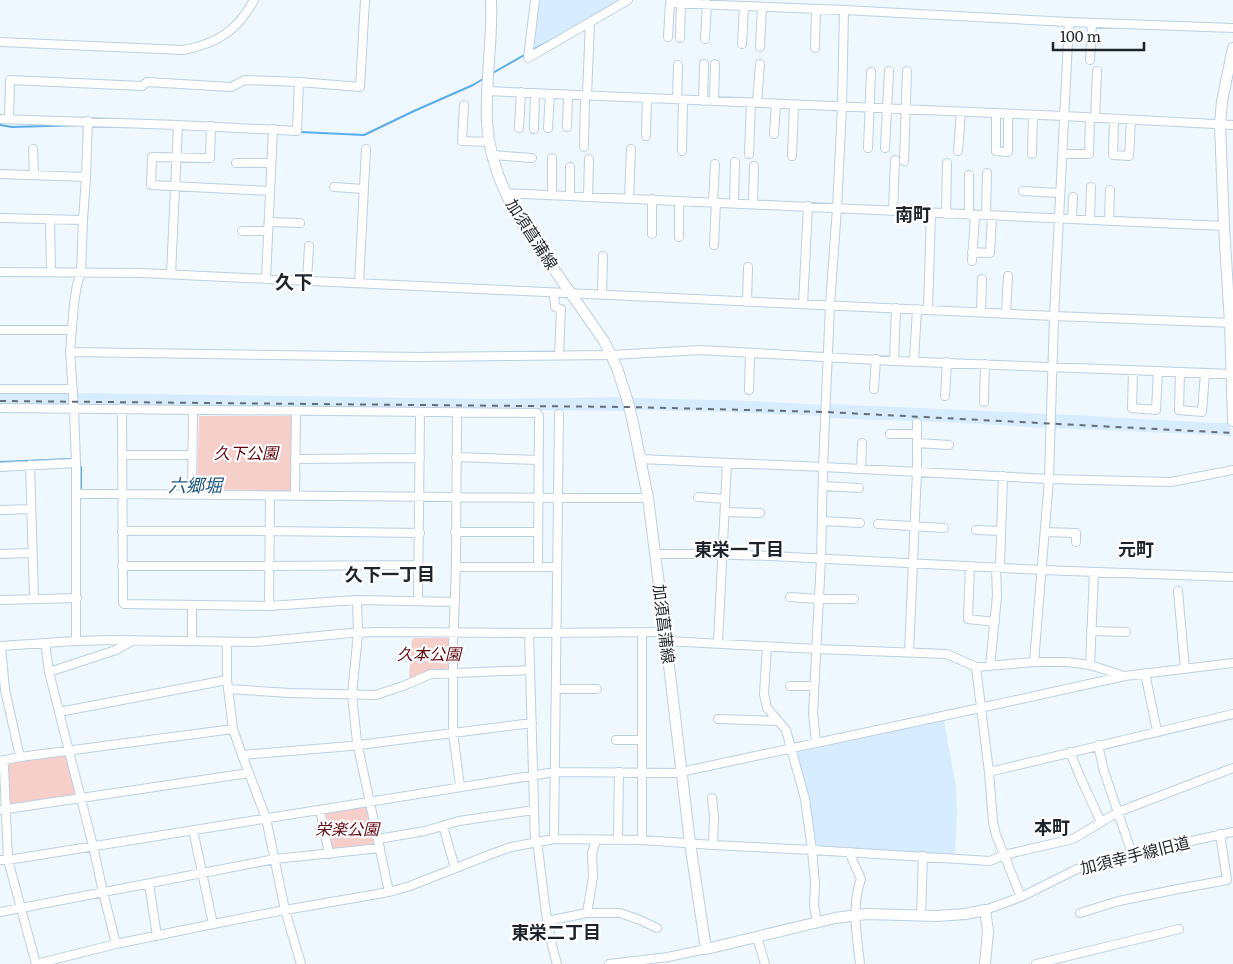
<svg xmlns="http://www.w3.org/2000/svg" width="1233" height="964" font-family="Literata,'Noto Sans JP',serif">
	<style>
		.built { fill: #d7ecff }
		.green { fill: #f6ceca }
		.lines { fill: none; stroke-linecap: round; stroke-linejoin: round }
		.stream { stroke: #59aceb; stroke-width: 2 }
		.minor-casing { stroke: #bcd0e2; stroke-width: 10 }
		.major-casing { stroke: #bcd0e2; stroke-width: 12 }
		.minor { stroke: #fff; stroke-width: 8 }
		.major { stroke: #fff; stroke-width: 10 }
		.rail { stroke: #656d74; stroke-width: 2; stroke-dasharray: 6 6; stroke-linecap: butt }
		.labels { text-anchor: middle; stroke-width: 4.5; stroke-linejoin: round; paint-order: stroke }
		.street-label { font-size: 16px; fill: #1d242b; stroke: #fff }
		.park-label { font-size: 16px; font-style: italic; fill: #63070f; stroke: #fff }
		.neighbourhood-label { font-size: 18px; font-weight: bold; fill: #1d242b; stroke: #fff }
		.water-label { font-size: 18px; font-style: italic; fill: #1d5882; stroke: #fff }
		.quarter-label { font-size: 19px; font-weight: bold; fill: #1d242b; stroke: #fff }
	</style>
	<rect width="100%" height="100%" fill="#eff8ff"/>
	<path class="built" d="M538 0H622L536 51 531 47Z
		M0 392H69V406L0 405Z
		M77 393 488 399 622 397 626 411 78 406Z
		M632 398 752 401 824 405V416L727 412 633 410Z
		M828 404 942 409 1047 414V425L1045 428 963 423 828 418Z
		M1054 414 1214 423H1230L1231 437 1219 435 1053 428Z
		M944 720 956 787 957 814 955 855 881 851 814 845 795 753Z"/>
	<path class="green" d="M199 416H291L292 419V493H253V490L206 489V492H197Z
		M414 638H450L451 668 425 672 411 679 409 677 412 640Z
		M63 754 67 756 76 792 75 795 11 805 9 804 7 768 9 765 15 761Z
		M365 807 368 809 375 843 373 845 333 850 330 849 323 816 325 814Z"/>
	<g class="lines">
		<path class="stream" d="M533 50 550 41
			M491 74 526 54
			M0 125 12 127 81 125
			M300 132 364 135 414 111 473 85 483 79
			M0 462 70 459
			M81 467V488
			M125 498H172
			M279 499 339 500
			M425 501H447"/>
		<defs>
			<path id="minor" d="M668 37 670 3 844 10 1069 22 1233 28
				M680 38 681 3
				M705 39 707 4
				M0 42 183 50C217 44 238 30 254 0
				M742 44 744 6
				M760 47 762 7
				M815 48 816 9
				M528 58 628 0
				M528 58 535 0
				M1090 60 1092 23
				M299 82 360 87 365 0
				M487 91 1064 116 1233 125
				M587 95 590 22
				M677 99 678 65
				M703 101 704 64
				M714 101 715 64
				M757 103 760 64
				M996 113V151L1008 152V114
				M1095 118 1097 71
				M0 119 178 125 171 274
				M9 119 10 80 142 86 147 82 231 87 245 80 299 82 297 131 178 125
				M1114 119 1113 155 1129 156 1131 120
				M211 126 210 158 152 157 151 185 270 191
				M567 127 568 95
				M519 128 521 92
				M548 128 550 94
				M534 129 535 93
				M774 134 776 104
				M646 136 647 98
				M462 141 464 105
				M464 141 490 142
				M584 147 585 95
				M868 148 871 72
				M885 148 889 71
				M33 149 34 175
				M682 151 683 100
				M958 151 961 112
				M749 154 751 103
				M1032 154 1033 115
				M1062 154H1089L1090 118
				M492 155 532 158
				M792 156 794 105
				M904 161 907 71
				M236 163H271
				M0 174 86 177
				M969 175V215
				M334 187 364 189
				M1023 191 1060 193
				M505 193 1224 226
				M552 195V158
				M570 196V167
				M588 197 589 159
				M629 198 631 149
				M713 202 715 164
				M734 203 735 162
				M753 204 754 166
				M893 211 895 160
				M946 214 947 163
				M986 215 987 173
				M0 218 83 220
				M50 219 51 272
				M1072 219 1073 197
				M1090 220 1091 187
				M1109 221 1110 190
				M269 222 300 223
				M242 231H268
				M652 234V199
				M679 237V201
				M714 245 716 202
				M972 252 990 253 992 216
				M972 261 975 215
				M0 272 141 273 1054 316 1233 323
				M266 279 273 129
				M307 281 309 246
				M359 283 366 149
				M554 293 555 307 561 309 559 355
				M602 295 603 256
				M747 302 748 267
				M803 304 808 206
				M928 309 931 213
				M981 312 982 279
				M1006 313 1008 276
				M0 330H71
				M70 352 418 357 612 355 700 350 894 361 1233 374
				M894 361 896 308
				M914 361 917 309
				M1133 370 1132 408 1156 410 1158 371
				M1180 372 1179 410 1202 412 1205 373
				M0 389H73
				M874 389 876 359
				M749 390 750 353
				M945 396 947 362
				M984 402 985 364
				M0 408C179 410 358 412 537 413L539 416 538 567
				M122 408 123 602 124 604 269 606 357 600 455 602
				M457 413 456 567 454 621 453 642V733L460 786
				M890 434H917
				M917 443 949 445
				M122 455H192
				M456 457 538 460
				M295 459 420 458
				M640 459 823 467 1049 479 1171 482 1233 470
				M30 465 34 598
				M0 467 76 463
				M861 469 862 443
				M823 486 859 488
				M76 494H122L558 498H648
				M192 494 193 410
				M295 496 296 411
				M698 497 725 499
				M0 510 31 509
				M725 512 760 513
				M822 521 860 523
				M878 524 944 528
				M976 530 1001 531
				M122 531H270L420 533
				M455 532H538
				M1045 532 1076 533V542
				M0 554 32 553
				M655 554H697L771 556 1042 570 1233 577
				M122 566H265L419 565
				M970 566 968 619 995 622
				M456 567H557
				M1000 567 1003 476
				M1178 591 1185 669
				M790 597 819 599H854
				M0 600 77 598
				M357 600 358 633 352 695 357 742 389 892
				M418 601 420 413
				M269 606 270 496
				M1091 631 1126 632
				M642 632V840
				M529 633 535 842
				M76 641V463L74 409 70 352 74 304 77 285 81 272 83 220 86 177 88 121
				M192 641V605
				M666 641 816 649 947 654 976 667 1034 662H1067L1090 665 1124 676
				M227 642V680L233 729 242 755 266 818 285 910 301 964
				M45 643 49 672 93 846 103 892 116 944
				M718 643 727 463
				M0 646 76 641 112 640 255 642 351 633 377 632 529 633 665 632
				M1 646 5 690 20 757
				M767 646 764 694 767 708 786 730 805 799 812 850 815 884 814 906 817 922
				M909 652 917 472V423
				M1034 662 1049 479 1054 316 1069 22
				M1090 665 1094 572
				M990 666 997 596 996 567
				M976 667 989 772 993 822 996 835 1021 897
				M49 672 116 650 134 640
				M1145 673 1157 731
				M790 686H814
				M228 689 290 693 376 695 403 686 431 674 530 670
				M556 689H597
				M59 712 227 680
				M718 719 778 721
				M616 740H642
				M816 743 813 713 821 559 823 467 830 305 837 208 842 107 844 10
				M1098 745 1104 771 1132 854
				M1070 752 1081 779 1101 822
				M242 755 351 746 532 723
				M3 760 4 767 8 860 36 964
				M0 761 20 757 233 729
				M989 772 1233 714
				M712 798 714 817 713 845
				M0 810 249 773
				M320 810 329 854
				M443 826 455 868
				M193 830 213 924
				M378 839 425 831 459 821 534 810
				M554 839 559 414
				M618 839 619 772
				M537 842C543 883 545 924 557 964
				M849 852 861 879C851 907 857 936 860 964
				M0 860H8L555 772 676 773 980 708 1125 676 1233 663
				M149 884 157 936
				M985 910 1021 897 1077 869 1109 859 1233 832
				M0 912 275 859 380 848
				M587 913 593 877 592 853 596 840
				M1080 913 1119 901 1178 889 1227 880 1220 834
				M921 916 923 856
				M547 921 587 913H620L640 920 657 928
				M757 937 765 964
				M36 964 116 944 213 924 285 910 389 892 410 886 489 855 511 847 554 839 642 840 713 845 812 850 990 861 1004 855 1073 839 1118 812 1233 768
				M609 964 668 957 706 949
				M1036 964 1179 929"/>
			<path id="major" d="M491 0C493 41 485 81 487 122 489 158 503 192 521 222L604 341 617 368 628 402 633 423 648 498 665 632 690 843 706 949 835 918 866 914 937 916 965 914 985 910 988 931 985 964
				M1233 48 1222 101 1220 125 1224 226 1230 323 1233 421"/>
		</defs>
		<use href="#minor" class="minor-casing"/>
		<use href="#major" class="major-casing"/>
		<use href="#minor" class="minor"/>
		<use href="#major" class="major"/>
		<path class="rail" d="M0 401 629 407 826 412 1233 433"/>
	</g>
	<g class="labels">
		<g class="street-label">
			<text transform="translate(532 234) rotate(57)" y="6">加須菖蒲線</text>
			<text transform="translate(664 624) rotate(83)" y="6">加須菖蒲線</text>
			<text transform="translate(1135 855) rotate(-14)" y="6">加須幸手線旧道</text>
		</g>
		<g class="park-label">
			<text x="246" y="459">久下公園</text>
			<text x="429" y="660">久本公園</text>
			<text x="347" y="835">栄楽公園</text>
		</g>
		<g class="neighbourhood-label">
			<text x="913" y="221">南町</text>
			<text x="739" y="556">東栄一丁目</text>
			<text x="1136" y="556">元町</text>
			<text x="390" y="581">久下一丁目</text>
			<text x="1052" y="834">本町</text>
			<text x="556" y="939">東栄二丁目</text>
		</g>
		<g class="water-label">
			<text x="195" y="492">六郷堀</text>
		</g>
		<g class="quarter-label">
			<text x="294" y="289">久下</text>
		</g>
	</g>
	<path d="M1053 42v8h91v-8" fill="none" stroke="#1d242b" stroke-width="2.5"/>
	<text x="1060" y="42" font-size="15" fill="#1d242b" stroke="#ffffff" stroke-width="4" paint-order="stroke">100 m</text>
</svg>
